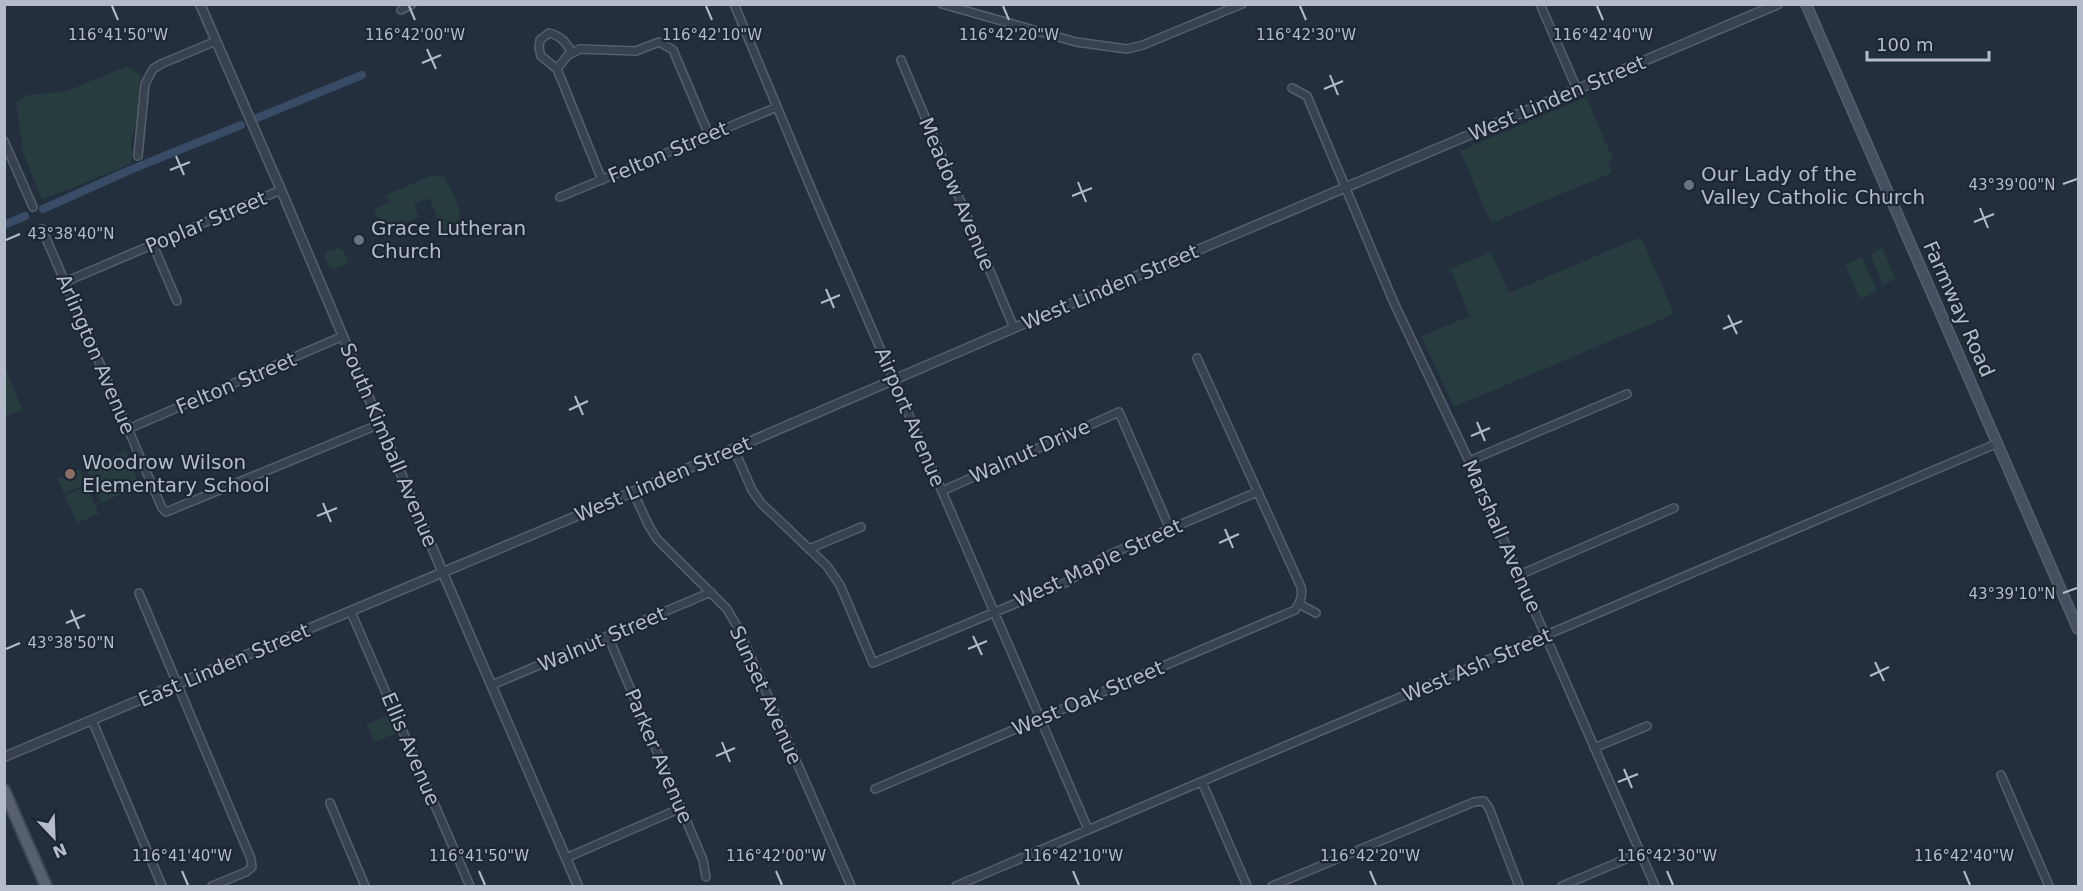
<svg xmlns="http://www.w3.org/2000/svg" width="2083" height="891" font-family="'DejaVu Sans',sans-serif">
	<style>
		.green { fill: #263c3f }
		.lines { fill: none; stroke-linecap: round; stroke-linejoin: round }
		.canal { stroke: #394c67; stroke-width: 8 }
		.minor-casing { stroke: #565f6c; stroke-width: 10 }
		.tertiary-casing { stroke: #565f6c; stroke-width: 11 }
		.secondary-casing { stroke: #565f6c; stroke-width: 12 }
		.primary-casing { stroke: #414a57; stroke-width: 14 }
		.minor { stroke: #38414e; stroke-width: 7 }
		.tertiary { stroke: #38414e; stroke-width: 8 }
		.secondary { stroke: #465061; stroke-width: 9 }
		.primary { stroke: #56606e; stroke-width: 10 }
		.ticks { fill: none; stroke: #b4bcc9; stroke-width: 2 }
		.worship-dot { fill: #6b7280; stroke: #1d2633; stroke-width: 2 }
		.education-dot { fill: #8d6e63; stroke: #1d2633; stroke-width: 2 }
		.labels { text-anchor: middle; stroke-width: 4.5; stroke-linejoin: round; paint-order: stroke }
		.street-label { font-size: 20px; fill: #b4bcc9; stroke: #1d2633 }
		.poi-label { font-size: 20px; fill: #b4bcc9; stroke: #1d2633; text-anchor: start }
		.ticks-label { font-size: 15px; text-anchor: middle; fill: #b4bcc9; stroke: #1d2633; stroke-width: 4.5; stroke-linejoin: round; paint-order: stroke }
	</style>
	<rect width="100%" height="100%" fill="#242f3e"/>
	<path class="green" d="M127 66 141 76 139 83 138 113 131 144 133 154 130 164 42 200 20 145 22 144 17 108V102L27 95 64 92Z
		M1586 97 1613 159 1608 161 1612 173 1491 223 1460 151Z
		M437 175 445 178C452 193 465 211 457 226L444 232 429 198 414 204 419 217 405 223 404 220 392 225 376 217 374 213 377 208 389 202 386 195 431 176Z
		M1641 237 1674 314 1454 407 1421 336 1470 316 1450 269 1491 252 1509 293Z
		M337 248 344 251 348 263 335 269 331 268 325 259 326 252Z
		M1882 248 1896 279 1883 285 1870 254Z
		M1862 257 1877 291 1860 299 1845 265Z
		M5 368 22 409 5 417H4Z
		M125 451 140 486 101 503 86 468Z
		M79 469 86 484 64 494 58 479Z
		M87 486 99 514 77 523 71 510 79 506 71 509 65 496Z
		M388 715 396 734 374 742 367 724Z"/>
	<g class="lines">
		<path class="canal" d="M257 118 362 75
			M43 209 130 170 241 125
			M4 225 25 216"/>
		<defs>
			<path id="minor" d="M734 4 813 193 1088 829
				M942 4 1076 42 1127 49 1143 45 1242 4
				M1540 4 1577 89
				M401 10 412 4
				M572 53C566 42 561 36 549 33L540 40 539 48 541 56 557 69 602 180
				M901 60 1014 328
				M557 69 568 55 580 49 636 51 659 42 673 50 709 135
				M1292 88 1307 96 1394 303 1469 461 1655 886
				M4 141 33 207
				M138 156 145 84 153 69 161 64 216 41
				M560 197 777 107
				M42 229 162 508 166 512 380 424
				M153 245 177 301
				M65 282 281 190
				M128 429 343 336
				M734 449 752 490 761 503 827 566 840 585 873 663 1067 582 1106 556 1257 492
				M1469 461 1627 394
				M942 491 1119 412 1170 529
				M633 492 649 526 657 539 727 609 738 628 851 886
				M809 549 861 527
				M1519 575 1674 508
				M139 593 251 859 252 867 246 872 212 886
				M1299 604 1316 613
				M351 612 470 886
				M608 636 703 860 706 877
				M492 685 711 592
				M92 720 162 886
				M1594 748 1647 726
				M2001 775 2049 886
				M1202 782 1247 886
				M875 789 1295 610C1300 602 1303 596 1301 587L1197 358
				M330 803 365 886
				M566 858 681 808
				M956 886 1998 443
				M1272 886 1474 802 1484 801 1489 808 1519 886
				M1562 886 1640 853"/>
			<path id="tertiary" d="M200 4 281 190 443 573 578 886
				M4 757 598 507 1014 328 1778 4"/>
			<path id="secondary" d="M1806 4 2078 629"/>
			<path id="primary" d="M4 790 46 886"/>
		</defs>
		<use href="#minor" class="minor-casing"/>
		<use href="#tertiary" class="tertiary-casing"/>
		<use href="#secondary" class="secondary-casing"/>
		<use href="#primary" class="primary-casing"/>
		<use href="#minor" class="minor"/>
		<use href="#tertiary" class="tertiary"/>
		<use href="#secondary" class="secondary"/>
		<use href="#primary" class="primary"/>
	</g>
	<path class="ticks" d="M112 6 118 20M409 6 415 20M706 6 712 20M1003 6 1009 20M1300 6 1306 20M1597 6 1603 20M427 49 436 69M422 63 441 55M1330 75 1338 95M1324 89 1343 81M176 156 184 175M170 170 190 162M1078 182 1086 202M2063 184 2077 179M1072 196 1092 188M1980 208 1988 228M1974 222 1994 214M6 240 20 234M826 289 834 308M821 303 840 295M1728 315 1737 334M1723 329 1742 321M575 396 583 415M569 410 588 401M1477 422 1485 441M1471 436 1490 428M323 503 331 522M317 516 337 508M1225 529 1233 548M1219 543 1239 534M2063 593 2077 588M71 610 79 629M66 623 85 615M973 636 982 655M6 649 20 643M968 649 987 641M1875 662 1884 681M1870 676 1889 667M722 742 730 762M716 756 735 748M1624 769 1632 788M1618 782 1638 774M182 871 188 885M479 871 485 885M776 871 782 885M1073 871 1079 885M1370 871 1376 885M1667 871 1673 885M1964 871 1970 885"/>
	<g class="worship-dot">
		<circle cx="1689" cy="185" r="6"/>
		<circle cx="359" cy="240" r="6"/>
	</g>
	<circle class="education-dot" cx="70" cy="474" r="6"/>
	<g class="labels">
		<g class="street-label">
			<text transform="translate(1557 98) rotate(-23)" y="7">West Linden Street</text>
			<text transform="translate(668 152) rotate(-23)" y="7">Felton Street</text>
			<text transform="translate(957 194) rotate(67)" y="7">Meadow Avenue</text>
			<text transform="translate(206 222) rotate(-23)" y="7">Poplar Street</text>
			<text transform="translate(1110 287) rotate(-23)" y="7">West Linden Street</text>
			<text transform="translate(1959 309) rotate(66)" y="7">Farmway Road</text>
			<text transform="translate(96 354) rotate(67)" y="7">Arlington Avenue</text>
			<text transform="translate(236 383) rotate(-23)" y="7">Felton Street</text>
			<text transform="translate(910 417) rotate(67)" y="7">Airport Avenue</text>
			<text transform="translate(389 445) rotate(67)" y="7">South Kimball Avenue</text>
			<text transform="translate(1030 451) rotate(-24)" y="7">Walnut Drive</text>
			<text transform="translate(663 479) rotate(-23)" y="7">West Linden Street</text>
			<text transform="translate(1502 536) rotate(66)" y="7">Marshall Avenue</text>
			<text transform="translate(1098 563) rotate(-25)" y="7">West Maple Street</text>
			<text transform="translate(602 639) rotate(-23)" y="7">Walnut Street</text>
			<text transform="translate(224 665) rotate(-23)" y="7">East Linden Street</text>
			<text transform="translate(1477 665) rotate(-23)" y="7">West Ash Street</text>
			<text transform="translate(766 695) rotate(66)" y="7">Sunset Avenue</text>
			<text transform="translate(1088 698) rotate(-23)" y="7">West Oak Street</text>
			<text transform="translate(411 749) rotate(67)" y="7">Ellis Avenue</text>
			<text transform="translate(659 756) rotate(67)" y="7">Parker Avenue</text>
		</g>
		<g class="poi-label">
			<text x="1701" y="181">Our Lady of the<tspan x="1701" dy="23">Valley Catholic Church</tspan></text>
			<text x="371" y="235">Grace Lutheran<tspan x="371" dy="23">Church</tspan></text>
			<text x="82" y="469">Woodrow Wilson<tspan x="82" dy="23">Elementary School</tspan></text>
		</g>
	</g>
	<g class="ticks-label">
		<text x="118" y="40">116°41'50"W</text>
		<text x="415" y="40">116°42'00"W</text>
		<text x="712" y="40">116°42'10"W</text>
		<text x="1009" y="40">116°42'20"W</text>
		<text x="1603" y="40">116°42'40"W</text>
		<text x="1306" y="40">116°42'30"W</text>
		<text x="2012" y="190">43°39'00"N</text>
		<text x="71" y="239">43°38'40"N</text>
		<text x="2012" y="599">43°39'10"N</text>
		<text x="71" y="648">43°38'50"N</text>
		<text x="182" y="861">116°41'40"W</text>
		<text x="479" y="861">116°41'50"W</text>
		<text x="776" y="861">116°42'00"W</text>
		<text x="1073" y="861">116°42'10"W</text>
		<text x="1370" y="861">116°42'20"W</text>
		<text x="1667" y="861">116°42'30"W</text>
		<text x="1964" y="861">116°42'40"W</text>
	</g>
	<rect width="2083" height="891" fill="none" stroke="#b4bcc9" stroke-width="12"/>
	<g transform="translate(54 837) rotate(157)" stroke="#1d2633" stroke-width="4.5" paint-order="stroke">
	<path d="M0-4.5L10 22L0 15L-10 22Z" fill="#b4bcc9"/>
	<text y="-9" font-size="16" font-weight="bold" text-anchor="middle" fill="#b4bcc9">N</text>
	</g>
	<path d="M1867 51v9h122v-9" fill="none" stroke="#b4bcc9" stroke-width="3"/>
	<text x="1876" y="51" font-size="18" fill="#b4bcc9" stroke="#1d2633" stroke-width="4.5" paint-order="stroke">100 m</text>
</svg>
